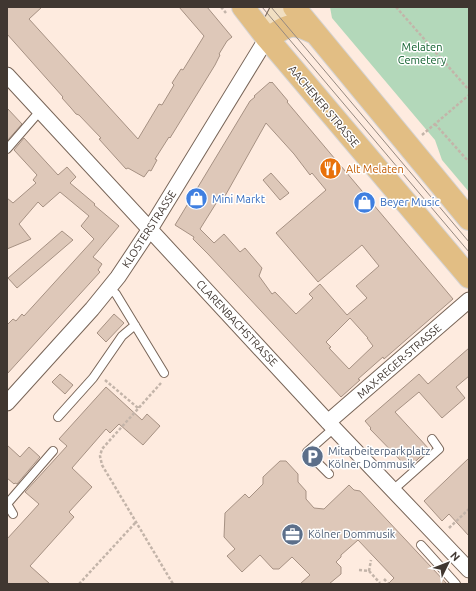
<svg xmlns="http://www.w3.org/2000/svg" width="476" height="591" font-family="Ubuntu,sans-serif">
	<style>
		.green { fill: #b3d8ba }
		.building { fill: #dec8b9; stroke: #a69183; fill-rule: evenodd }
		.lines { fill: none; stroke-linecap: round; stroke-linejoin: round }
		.lane-casing { stroke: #786558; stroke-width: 10 }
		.street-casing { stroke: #786558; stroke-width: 17 }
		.secondary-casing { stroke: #786558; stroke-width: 24 }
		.primary-casing { stroke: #d5d3d2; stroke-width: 24 }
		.path { stroke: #c3b4a9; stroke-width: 2.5; stroke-dasharray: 3 2; stroke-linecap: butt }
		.lane { stroke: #fff; stroke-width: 8 }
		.street { stroke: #fff; stroke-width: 15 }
		.secondary { stroke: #f1dfc2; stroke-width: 22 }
		.primary { stroke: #e2be84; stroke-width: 22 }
		.tram { stroke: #968980; stroke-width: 1 }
		.labels { text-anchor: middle; stroke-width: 3; stroke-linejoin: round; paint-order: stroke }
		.park-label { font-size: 11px; fill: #11612f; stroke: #fff }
		.street-label { font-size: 11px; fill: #403731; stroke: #fff }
		.food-label { font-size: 11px; fill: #c56008; stroke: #fff; text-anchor: start }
		.shop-label { font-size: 11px; fill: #366cbe; stroke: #fff; text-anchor: start }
		.service-label { font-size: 11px; fill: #4e5e75; stroke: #fff; text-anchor: start }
	</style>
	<rect width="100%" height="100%" fill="#feebdf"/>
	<path class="green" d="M330 7H469V192L442 160 435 140 332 18Z"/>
	<path class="building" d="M7 7H42L29 19 138 139 159 104 162 105 174 85 172 83 181 69 183 70 204 36 179 7H207L232 37 227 41 219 54 220 55 215 65 170 138 169 137 155 159 157 160 151 171 149 170 144 177 128 168 126 169 99 139 101 138 79 115 76 114 71 108 62 98 63 97 7 34Z
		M270 82 271 83 272 82 288 101 287 102 453 299 384 359 383 357 358 379 360 380 341 397 208 254 193 239 194 237 175 225 250 101 255 97 254 96ZM266 123 294 154 310 175 312 173 326 190 276 233 318 282 362 245 379 266 356 286 367 298 347 315 320 284 309 294 313 298 296 314 275 292 272 294 259 276 262 268 245 248 240 252 224 234 214 243 200 229 220 197 225 196ZM350 318 368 338H367L373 346 349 369 329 348 331 347 326 342Z
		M7 108 22 124 7 141Z
		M24 138 58 175 67 167 76 177 70 183 95 204 94 205 119 226 93 257 102 264 98 270 100 272 7 374V325L13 319 16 321 22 314 24 316 94 239 81 226 89 216 60 192 43 207 38 202 19 224 31 239 7 249V198L13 203 36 183 33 180 37 175 14 150Z
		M271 173 289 193 280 200 263 180Z
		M62 231 73 240 17 288 8 278Z
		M114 314 124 323 106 342 97 333Z
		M469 348V376L456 387 465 398 442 418 419 392 395 412 429 449 408 468 370 429 371 428 365 421 419 374 428 384Z
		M60 374 73 385 65 394 52 382Z
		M106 387 142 420 147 414 160 426 143 445 119 424 110 433 106 429 72 468 92 487 69 512 74 517 30 566 50 584H7V539L39 504 25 492 67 446 59 439Z
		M7 445 20 457 29 447 40 457 17 484 15 483 14 484 7 478Z
		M469 458V536L449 514 442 521 424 501Z
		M280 461H286L298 474V482L306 491V499L314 508 324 509 349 485 354 490 360 491 447 584H388L394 578 358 540 341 555V557L336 562 341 567V574L329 584H300L310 575 292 557 279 569H273L260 555 242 572 227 556 235 549 224 537 225 513 245 494 249 498 263 484V477Z"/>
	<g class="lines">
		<defs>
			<path id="lane" d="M7 149 40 111
				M109 288 116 294 164 373
				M58 417 93 378 122 336 135 325
				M329 474 307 452 334 428
				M393 490 439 449 432 439
				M7 504 53 451
				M7 504 13 514
				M421 545 456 584"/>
			<path id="street" d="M7 75 328 422 469 570
				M7 403 92 309 118 277 150 229 267 38
				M328 422 469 300"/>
			<path id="secondary" d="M267 38 283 7"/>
			<path id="primary" d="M243 7 267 38 469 277
				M294 7 469 219
				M267 38C291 25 289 21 315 33"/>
		</defs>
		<use href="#lane" class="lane-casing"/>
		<use href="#street" class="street-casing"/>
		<use href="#secondary" class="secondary-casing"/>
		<use href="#primary" class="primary-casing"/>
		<path class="path" d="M221 7 226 13
			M396 7 469 90
			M435 124 469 162
			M422 135 469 95
			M105 380 138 408
			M161 383 102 449 100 456 102 465 173 584
			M449 528 469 509
			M359 570 369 571 380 583
			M369 571 371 560
			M384 579 389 584
			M79 584 136 522"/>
		<use href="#lane" class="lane"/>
		<use href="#street" class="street"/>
		<use href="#secondary" class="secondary"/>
		<use href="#primary" class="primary"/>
		<path class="tram" d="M262 7 469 252
			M271 7 469 242"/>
	</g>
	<defs>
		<symbol id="restaurant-disc" viewBox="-11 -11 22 22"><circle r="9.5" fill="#e8710a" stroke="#fff"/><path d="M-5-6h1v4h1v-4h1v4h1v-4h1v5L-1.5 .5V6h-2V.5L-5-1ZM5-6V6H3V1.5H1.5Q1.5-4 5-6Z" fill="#fff"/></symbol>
		<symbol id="shop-disc" viewBox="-11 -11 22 22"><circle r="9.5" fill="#3f7fe0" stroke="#fff"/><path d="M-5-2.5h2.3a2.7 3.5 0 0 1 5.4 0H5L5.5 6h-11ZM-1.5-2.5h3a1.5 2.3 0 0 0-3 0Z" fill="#fff"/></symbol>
		<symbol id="parking-disc" viewBox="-11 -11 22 22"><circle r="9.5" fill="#5c6f8a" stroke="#fff"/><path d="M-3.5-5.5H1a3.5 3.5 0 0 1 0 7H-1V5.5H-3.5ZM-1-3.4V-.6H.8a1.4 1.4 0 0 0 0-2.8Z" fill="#fff"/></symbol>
		<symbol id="office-disc" viewBox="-11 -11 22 22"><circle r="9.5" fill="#5c6f8a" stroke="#fff"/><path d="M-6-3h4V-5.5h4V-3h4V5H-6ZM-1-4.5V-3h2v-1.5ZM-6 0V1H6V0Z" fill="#fff"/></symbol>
	</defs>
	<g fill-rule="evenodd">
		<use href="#restaurant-disc" x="318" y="156" width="25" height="25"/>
		<use href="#shop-disc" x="184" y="186" width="25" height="25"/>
		<use href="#shop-disc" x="352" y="190" width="25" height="25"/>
		<use href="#parking-disc" x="300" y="444" width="25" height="25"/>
		<use href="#office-disc" x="280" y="522" width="25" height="25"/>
	</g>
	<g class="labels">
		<g class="park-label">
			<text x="422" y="51">Melaten<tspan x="422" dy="13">Cemetery</tspan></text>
		</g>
		<g class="street-label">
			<text transform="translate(324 106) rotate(50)" y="4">AACHENER STRASSE</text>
			<text transform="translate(149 229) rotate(-57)" y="4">KLOSTERSTRASSE</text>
			<text transform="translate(237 323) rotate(47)" y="4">CLARENBACHSTRASSE</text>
			<text transform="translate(399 361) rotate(-41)" y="4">MAX-REGER-STRASSE</text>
		</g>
		<g class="food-label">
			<text x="346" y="173">Alt Melaten</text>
		</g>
		<g class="shop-label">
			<text x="212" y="203">Mini Markt</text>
			<text x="380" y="206">Beyer Music</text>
		</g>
		<g class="service-label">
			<text x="328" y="455">Mitarbeiterparkplatz<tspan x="328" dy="13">Kölner Dommusik</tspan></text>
			<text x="308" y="538">Kölner Dommusik</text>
		</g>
	</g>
	<rect width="476" height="591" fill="none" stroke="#403731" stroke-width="16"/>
	<g transform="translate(448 563) rotate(47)" stroke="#ffffff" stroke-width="3" paint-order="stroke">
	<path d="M0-3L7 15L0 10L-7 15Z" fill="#403731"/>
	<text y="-6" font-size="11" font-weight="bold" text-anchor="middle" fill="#403731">N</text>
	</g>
</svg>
